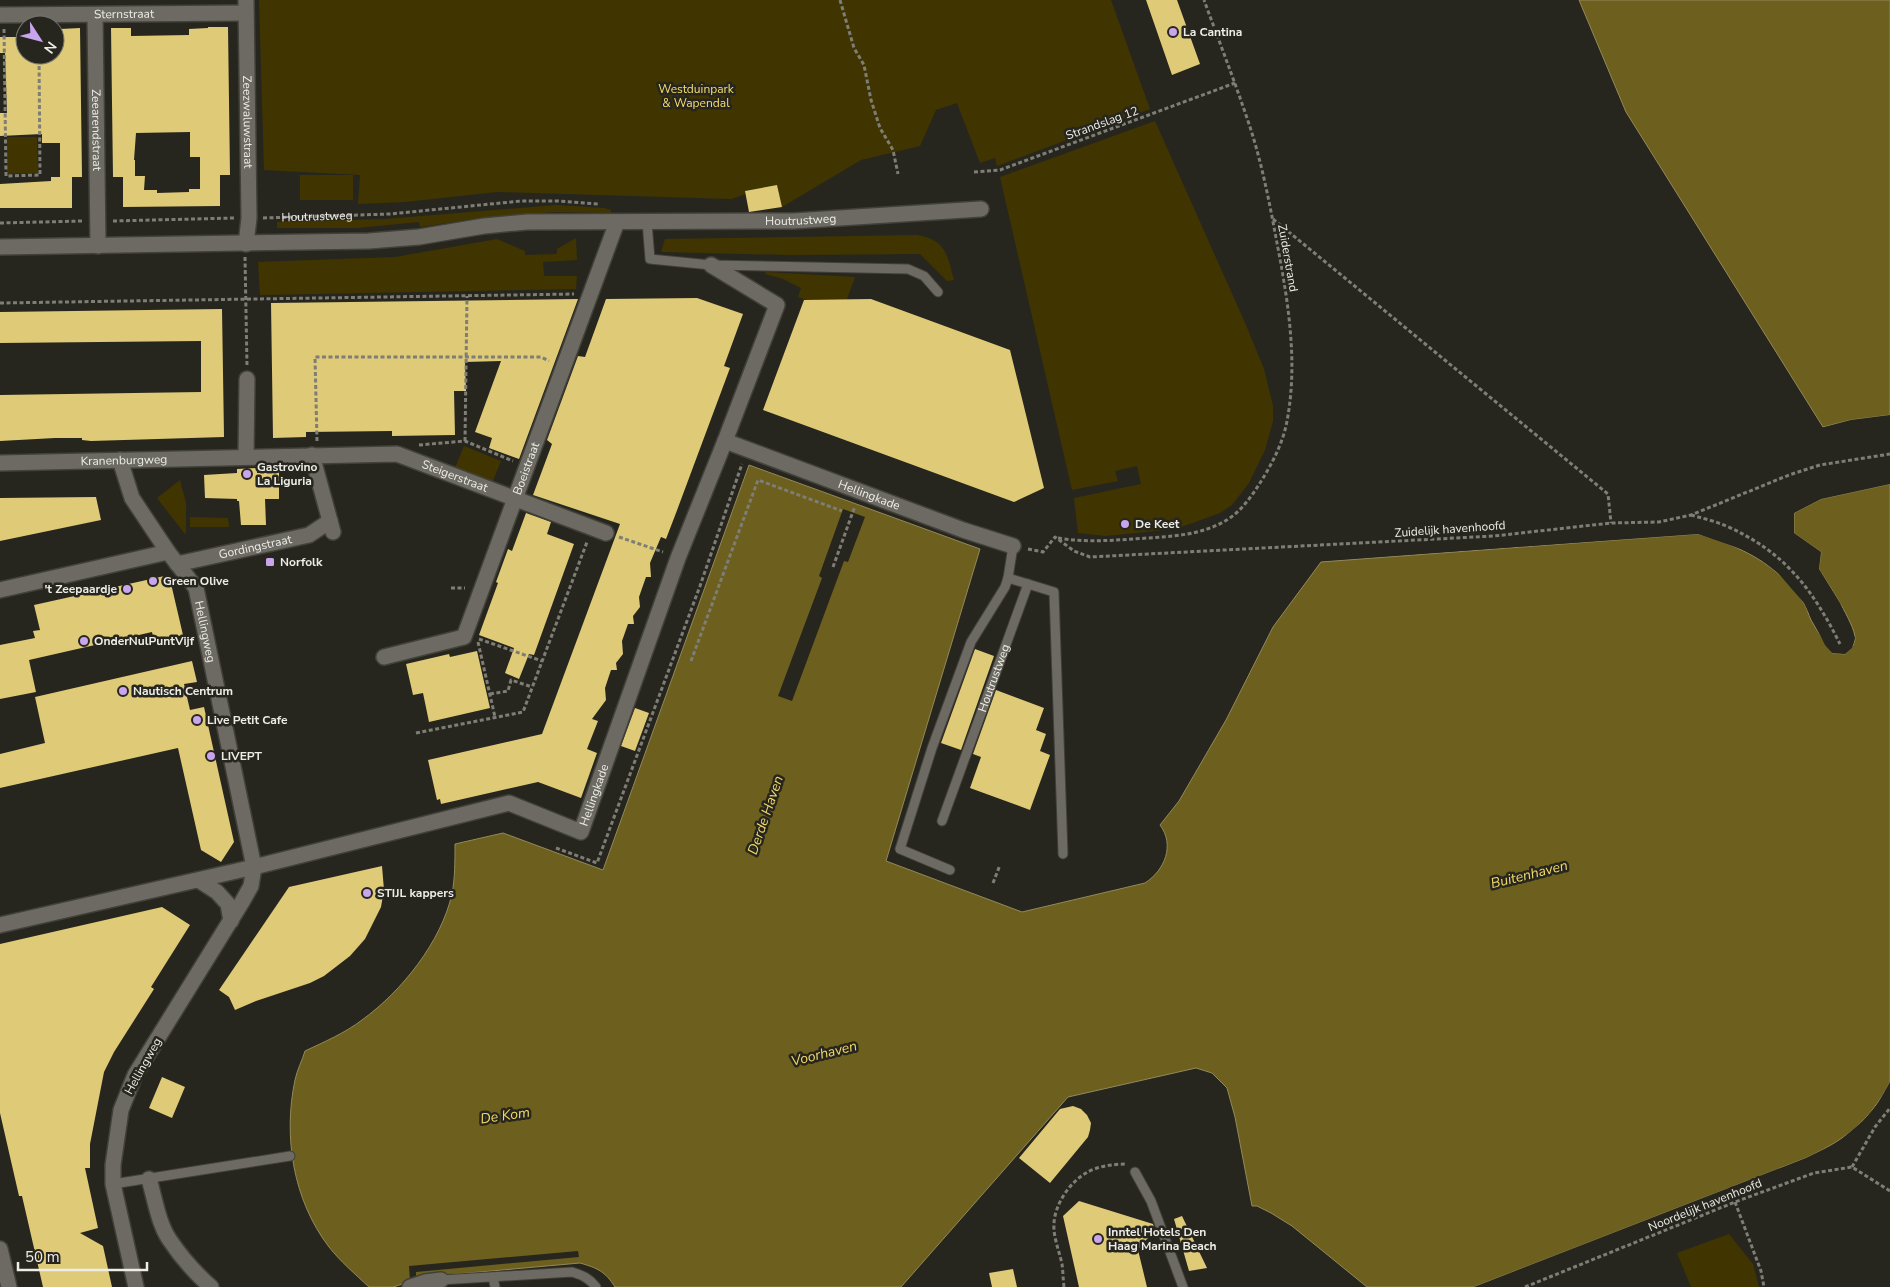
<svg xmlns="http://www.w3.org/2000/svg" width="1890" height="1287" font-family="'Nunito Sans',sans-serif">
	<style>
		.green { fill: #403500 }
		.water { fill: #6d5f1e; stroke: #93895a }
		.pier { fill: #27261e }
		.building { fill: #deca77; fill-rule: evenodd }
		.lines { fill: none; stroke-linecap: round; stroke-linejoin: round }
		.lane-casing { stroke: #414039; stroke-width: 11 }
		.street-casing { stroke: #414039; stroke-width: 18 }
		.path { stroke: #7e7d76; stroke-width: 3; stroke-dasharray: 4 2.5; stroke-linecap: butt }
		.lane { stroke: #6c6a62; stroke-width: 9 }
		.street { stroke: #6c6a62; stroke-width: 15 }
		.poi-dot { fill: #c9a5ee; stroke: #27261e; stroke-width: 2 }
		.labels { text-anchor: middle; stroke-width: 5; stroke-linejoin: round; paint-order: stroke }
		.street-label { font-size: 12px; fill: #edece7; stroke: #27261e }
		.poi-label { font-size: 12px; font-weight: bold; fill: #edece7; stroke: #27261e; text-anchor: start }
		.park-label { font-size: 12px; fill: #f7dd6c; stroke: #27261e }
		.water-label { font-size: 14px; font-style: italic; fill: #f3da68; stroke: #27261e }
	</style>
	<rect width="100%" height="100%" fill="#27261e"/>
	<path class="green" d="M259 0H1111L1150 109 997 166 995 158 980 163 957 103 936 110 920 146 861 160 782 207 777 185 745 191V194L732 199 497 192 405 202 358 204 360 175 264 170Z
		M1155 121 1246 325 1264 369 1273 406V421L1265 450 1249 483 1232 505 1220 513 1176 529 1105 536 1078 533 1074 498 1141 484 1137 466 1115 471 1118 481 1072 490 1000 177Z
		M7 137H37L38 173 7 174Z
		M300 175H353V200H300Z
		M556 205 604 208 611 210V213L555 212 488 217 420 227 419 222 357 228H277V222L385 219Z
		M917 235C946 240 947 254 954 280L947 281 920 254 790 255 661 252 665 239Z
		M576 238 577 260 543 262 544 276H577L576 289 260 295 258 262 395 257 497 239 525 251V255L557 254V249Z
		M766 272 855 277 842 313 798 297 801 288 783 279 765 274Z
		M464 446 501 461 492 483 455 468Z
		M180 480 186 503V531L185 534 157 498Z
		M190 517 228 518 229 527H190Z
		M1729 1234 1753 1264 1759 1287H1691L1677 1253Z"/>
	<path class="water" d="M1579 0H1890V415L1851 420 1823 427 1626 112Z
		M749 465 980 549 886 861 1022 912 1145 883C1165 870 1175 845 1160 825L1179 801 1226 720 1273 627 1321 562 1698 534C1740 546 1778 564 1803 602 1807 607 1808 614 1811 620 1817 631 1825 642 1832 653L1845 654C1850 650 1855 645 1855 638 1855 624 1827 582 1819 569L1821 552 1794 533V513L1821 499 1890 484V1082C1869 1122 1846 1139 1806 1158L1474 1287H1367L1292 1226 1271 1213 1257 1206H1252L1235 1117 1227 1088 1212 1073 1196 1068 1068 1097 901 1287H615C605 1271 597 1268 580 1263L424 1277 393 1287H369C355 1274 340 1261 329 1247 293 1200 283 1136 295 1080 297 1070 302 1061 305 1051 324 1042 345 1033 362 1020 402 991 441 942 452 894 455 878 455 861 455 844L503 833 603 870Z"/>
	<path class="pier" d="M1890 415V417L1851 422 1823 430 1821 428 1851 420Z
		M1890 481V484L1821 499 1794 513V533L1821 552 1819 569 1840 603 1851 627 1855 638 1852 648 1845 654 1832 653 1825 645 1804 603 1778 573 1758 557 1741 549 1698 534 1319 561 1321 559 1698 532 1742 547 1759 555 1780 572 1806 602 1827 643 1833 650 1844 651 1850 647 1853 638 1849 627 1838 604 1816 570 1818 553 1792 534V512L1821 497Z
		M843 509 865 517 848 562 844 561 792 701 778 696 822 578 819 576Z
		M1890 1082V1088L1887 1094 1865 1123 1838 1145 1808 1160 1481 1287H1474L1806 1158 1837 1143 1863 1121 1877 1105Z
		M578 1251 579 1257 416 1272V1279L410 1281 409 1266Z"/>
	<path class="building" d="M1146 0H1177L1200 64 1172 75Z
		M208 27H228L230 175H220V206L123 207V177H113L111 28H131V36L189 35V29L208 28ZM190 132V157H200V189H189V192L157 193V190H144L145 176H135V160H134L136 133Z
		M80 28 82 177H72V208H0V184L51 181V177H60V143H42V134L0 136V113H7L5 53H0V37H25V55H58V42H60V29Z
		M777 185 782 207 749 212 745 191Z
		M697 298 743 314 724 366 730 368 676 513 666 539 661 537 650 563 651 577H646L639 597 640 607 633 616 634 624H628L622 641 623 654 616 663 617 670H611L605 688 606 700 592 719 598 721 587 749 597 753 581 798 538 782 441 804 440 799 437 800 428 760 542 734 620 524 533 495 552 444 547 440 578 356 585 357 606 299Z
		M578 299 519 459 489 448 492 438 475 432 501 361 465 362 466 391H454L455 435 392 436V431L306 432V437L273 438 271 303Z
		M871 299 1010 350 1044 488 1014 502 763 410 804 300Z
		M222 309 224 437 91 441 82 440V438H55L0 441V395L201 392V341L0 343V312Z
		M257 468V473L279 472V499H265L266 525H241L239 501H237V499L205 498 204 475 237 473V469Z
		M96 497 101 520 0 541V498Z
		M526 513 551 522 547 534 574 544 534 655 529 654 519 679 505 673 514 648 479 635 498 583 496 582 508 549 512 551Z
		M169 575 183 635 154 642 152 632 29 660 36 692 0 699V645L35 638 33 631 40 630 34 605Z
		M975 649 994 656 961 750 941 743Z
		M477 651 490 708 429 722 423 693 413 695 406 664 449 654 450 657Z
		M192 661 197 682 184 684 190 710 204 707 234 842 221 862 201 850 178 748 0 788V754L45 743 35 697Z
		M996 690 1044 708 1036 730 1046 734 1040 751 1050 755 1030 810 970 788 981 757 973 754Z
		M635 708 649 713 635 751 621 746Z
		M382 866 384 890 381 907 365 939 350 956 324 976 310 983 256 1001 235 1010 229 997 219 990 289 887Z
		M162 907 190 925 151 987 154 989 114 1052 104 1072 90 1144V1168H85L98 1228 80 1233 103 1246 112 1287H43L22 1196H19L0 1113V944Z
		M162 1077 185 1087 172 1118 149 1108Z
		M1073 1106 1081 1109 1087 1115 1091 1123 1090 1130 1088 1137 1050 1183 1019 1158 1060 1109Z
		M1079 1201 1153 1224 1155 1231 1144 1242 1138 1250 1147 1287H1079L1063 1216Z
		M1182 1216 1207 1268 1189 1271 1174 1219Z
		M1013 1269 1017 1287H992L989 1273Z"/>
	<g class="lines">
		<defs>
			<g id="lane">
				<path d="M647 222 650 259 711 265 908 269 924 276 938 292"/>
				<path d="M1028 584 1054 592 1063 854"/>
				<path id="s2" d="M942 821 1028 584 1008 578 1013 546"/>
				<path d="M950 870 900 849 932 748 971 642 1005 587 1008 578"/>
				<path d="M1135 1172 1151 1201 1183 1287"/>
				<path d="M113 1184 290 1156"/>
				<path d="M493 1277 495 1287"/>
				<path d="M441 1280 572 1272C582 1275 589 1278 596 1287"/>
			</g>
			<g id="street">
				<path id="s3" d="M246 0 249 218 246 244"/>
				<path id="s4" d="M0 15 246 13"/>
				<path id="s5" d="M95 15 98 246"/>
				<path id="s6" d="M0 247 369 241 419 237 484 226 527 222 793 221 981 209"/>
				<path id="s7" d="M725 441 963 530 1013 546"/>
				<path d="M312 455 333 532"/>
				<path d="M246 457 247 379"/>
				<path id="s8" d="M120 460 132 498 168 552 196 588 254 867 509 803 581 832 678 558 725 441 777 305 711 265"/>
				<path id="s9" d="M0 463 397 454 606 533"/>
				<path id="s10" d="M177 564 309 535 330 521"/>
				<path d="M0 590 168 552"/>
				<path id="s11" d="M384 657 464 637 617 222"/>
				<path d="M200 881 217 892 228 904 231 921"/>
				<path d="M0 925 254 867 251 886 242 902 135 1075 121 1110 113 1165V1184L136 1287"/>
				<path d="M149 1179C155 1199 158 1222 169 1239 181 1257 195 1273 211 1287"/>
				<path d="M0 1249 9 1287"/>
				<path d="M410 1287 425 1282 441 1280"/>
			</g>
		</defs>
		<use href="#lane" class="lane-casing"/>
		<use href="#street" class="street-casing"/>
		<g class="path">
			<path d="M840 0 854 48 864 65 871 100 880 128 893 150 898 174"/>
			<path d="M4 29 6 176 40 175 39 55"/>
			<path d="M974 172 1000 170 1235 83"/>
			<path id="s1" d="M263 218 390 214 521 201H558L598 204"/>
			<path d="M1273 219 1608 494 1611 523"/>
			<path d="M113 221 234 218"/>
			<path d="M0 223 82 221"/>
			<path d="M245 257 247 366"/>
			<path d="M0 303 574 294"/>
			<path d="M317 441 315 357H541L549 361"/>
			<path d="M465 441 467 296"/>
			<path d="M419 445 465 441 513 461"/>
			<path d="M1691 515C1702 518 1714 521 1724 525 1784 551 1812 588 1840 644"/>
			<path d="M619 537 663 552"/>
			<path d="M1058 538C1088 543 1117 540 1148 538 1174 536 1201 535 1225 521 1240 513 1251 497 1260 483 1272 464 1283 443 1287 421 1297 369 1290 315 1281 264 1272 217 1264 169 1249 124 1235 82 1219 41 1204 0"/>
			<path d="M1028 549 1043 552 1055 537 1074 551 1090 557 1494 536 1611 523 1659 522 1691 515 1789 475 1820 465 1890 454"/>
			<path d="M833 567 855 506"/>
			<path d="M451 588H465"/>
			<path d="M479 639 542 661"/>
			<path d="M478 642 495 717"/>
			<path d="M691 661 758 480 842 511"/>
			<path d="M490 694 508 691 511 680 532 687"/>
			<path d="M416 733 523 712 587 542"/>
			<path d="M556 848 597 863 700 586 742 464"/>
			<path d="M993 883 1000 865"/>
			<path d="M1852 1167 1875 1127 1890 1108"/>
			<path d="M1735 1202 1761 1271 1764 1287"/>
			<path d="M1064 1287C1063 1279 1063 1271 1062 1264 1059 1250 1053 1237 1054 1223 1055 1204 1070 1182 1086 1173 1097 1166 1115 1164 1127 1164"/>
			<path d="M1525 1287 1735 1202 1814 1173 1852 1167 1890 1191"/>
		</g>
		<use href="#lane" class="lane"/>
		<use href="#street" class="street"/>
	</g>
	<g class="poi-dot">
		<circle cx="1173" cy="32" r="5"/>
		<circle cx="247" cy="474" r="5"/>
		<circle cx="1125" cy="524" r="5"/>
		<rect x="265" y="557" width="10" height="10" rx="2.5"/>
		<circle cx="153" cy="581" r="5"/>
		<circle cx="127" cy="589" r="5"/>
		<circle cx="84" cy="641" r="5"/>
		<circle cx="123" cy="691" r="5"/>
		<circle cx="197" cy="720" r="5"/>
		<circle cx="211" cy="756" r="5"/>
		<circle cx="367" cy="893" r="5"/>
		<circle cx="1098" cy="1239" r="5"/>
	</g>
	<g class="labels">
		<g class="street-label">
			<text dy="4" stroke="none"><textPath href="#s4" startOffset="124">Sternstraat</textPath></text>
			<text dy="4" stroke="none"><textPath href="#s3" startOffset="122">Zeezwaluwstraat</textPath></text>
			<text transform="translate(1102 123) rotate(-20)" y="4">Strandslag 12</text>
			<text dy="4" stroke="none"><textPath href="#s5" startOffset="115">Zeearendstraat</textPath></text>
			<text dy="4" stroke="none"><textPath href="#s1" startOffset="54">Houtrustweg</textPath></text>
			<text dy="4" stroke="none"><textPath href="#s6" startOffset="802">Houtrustweg</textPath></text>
			<text transform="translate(1288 258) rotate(80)" y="4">Zuiderstrand</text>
			<text dy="4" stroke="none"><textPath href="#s9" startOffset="124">Kranenburgweg</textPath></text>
			<text dy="4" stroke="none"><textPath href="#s11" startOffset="262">Boeistraat</textPath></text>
			<text dy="4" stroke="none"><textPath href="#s9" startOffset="459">Steigerstraat</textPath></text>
			<text dy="4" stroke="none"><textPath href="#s7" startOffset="154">Hellingkade</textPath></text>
			<text transform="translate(1450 529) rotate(-4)" y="4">Zuidelijk havenhoofd</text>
			<text dy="4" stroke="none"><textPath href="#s10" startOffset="80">Gordingstraat</textPath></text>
			<text dy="4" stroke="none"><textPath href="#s8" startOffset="195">Hellingweg</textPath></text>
			<text dy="4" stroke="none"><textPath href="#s2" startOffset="152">Houtrustweg</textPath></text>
			<text dy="4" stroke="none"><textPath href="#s8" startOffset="815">Hellingkade</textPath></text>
			<text transform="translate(143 1066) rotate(-61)" y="4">Hellingweg</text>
			<text transform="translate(1705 1205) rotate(-22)" y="4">Noordelijk havenhoofd</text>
		</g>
		<g class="poi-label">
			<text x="1183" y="36">La Cantina</text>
			<text x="257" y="471">Gastrovino<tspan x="257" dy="14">La Liguria</tspan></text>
			<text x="1135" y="528">De Keet</text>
			<text x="280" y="566">Norfolk</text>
			<text x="163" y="585">Green Olive</text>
			<text x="117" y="593" text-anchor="end">'t Zeepaardje</text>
			<text x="94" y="645">OnderNulPuntVijf</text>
			<text x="133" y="695">Nautisch Centrum</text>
			<text x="207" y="724">Live Petit Cafe</text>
			<text x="221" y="760">LIVEPT</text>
			<text x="377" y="897">STIJL kappers</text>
			<text x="1108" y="1236">Inntel Hotels Den<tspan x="1108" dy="14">Haag Marina Beach</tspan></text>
		</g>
		<g class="park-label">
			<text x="696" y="93">Westduinpark<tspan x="696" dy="14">&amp; Wapendal</tspan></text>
		</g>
		<g class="water-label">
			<text transform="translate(765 815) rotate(-71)" y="5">Derde Haven</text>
			<text transform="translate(1529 874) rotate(-14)" y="5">Buitenhaven</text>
			<text transform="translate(824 1053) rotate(-14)" y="5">Voorhaven</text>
			<text transform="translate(505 1115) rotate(-8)" y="5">De Kom</text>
		</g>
	</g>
	<g transform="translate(40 40) rotate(126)"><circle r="24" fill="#27261e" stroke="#76756e"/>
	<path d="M0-4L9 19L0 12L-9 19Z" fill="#c9a5ee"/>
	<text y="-8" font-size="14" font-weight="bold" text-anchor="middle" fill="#edece7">N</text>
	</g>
	<path d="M18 1262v8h129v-8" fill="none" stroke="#edece7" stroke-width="2.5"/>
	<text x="25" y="1262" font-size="15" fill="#edece7" stroke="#27261e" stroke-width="4" paint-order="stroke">50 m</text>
</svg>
